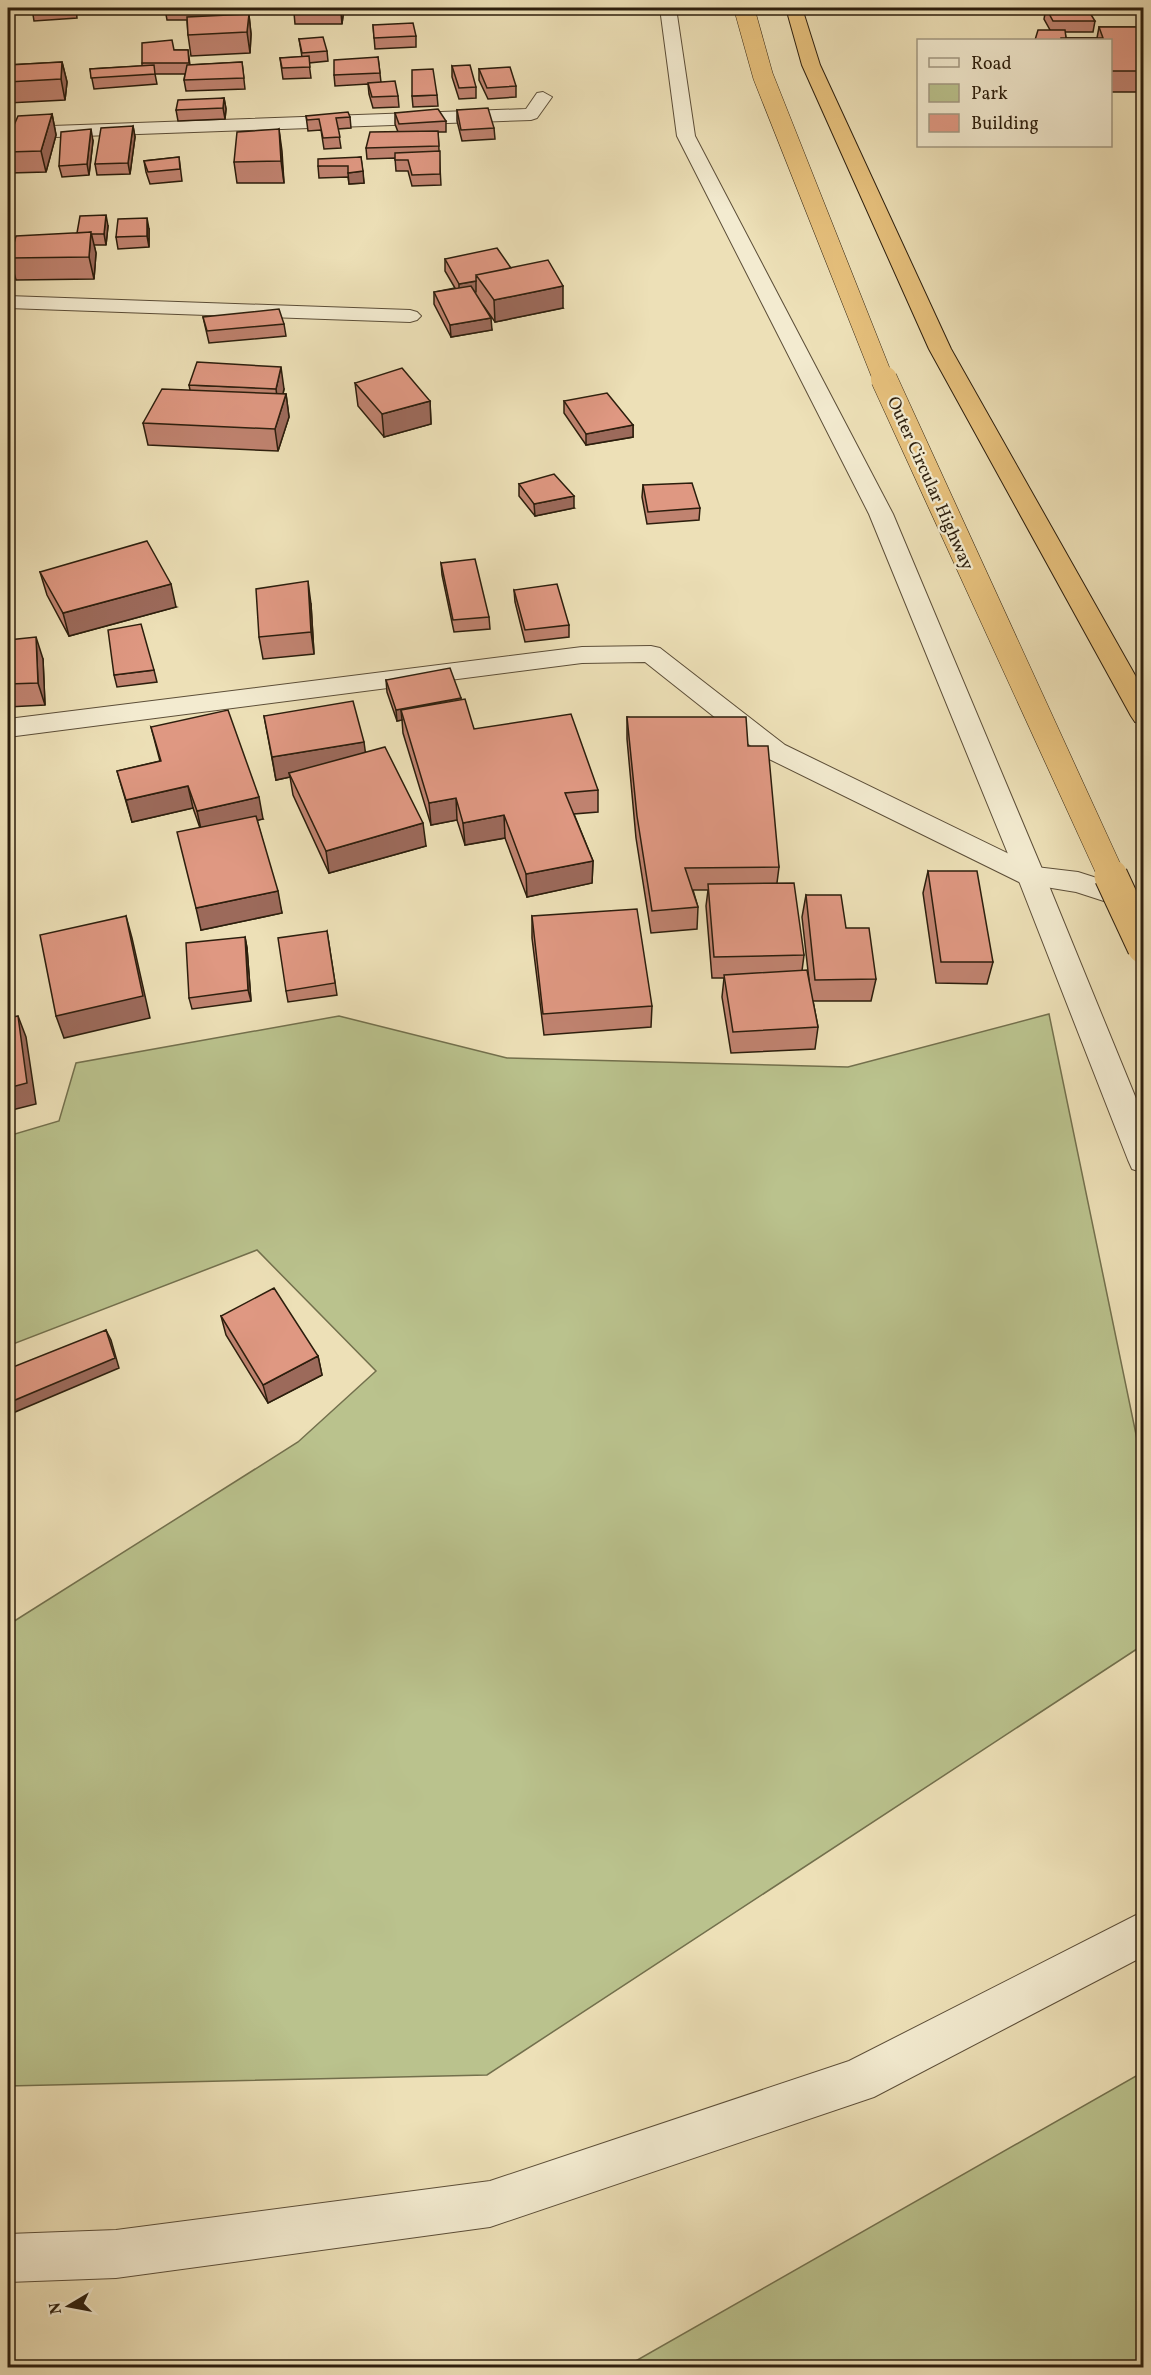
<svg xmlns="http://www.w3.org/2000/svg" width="1151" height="2375" font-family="Vollkorn,serif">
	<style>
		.green { fill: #bac28d; stroke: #73704d; stroke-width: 1.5 }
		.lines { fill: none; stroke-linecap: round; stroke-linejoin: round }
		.minor-casing { stroke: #5c4e38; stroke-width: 2 }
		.tertiary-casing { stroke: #5c4e38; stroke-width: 2 }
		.motorway-casing { stroke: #2c1e0d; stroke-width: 2 }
		.minor { fill: #f3ebd0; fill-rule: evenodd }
		.tertiary { fill: #f3ebd0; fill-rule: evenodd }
		.motorway { fill: #e6c07c; fill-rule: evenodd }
		.motorway-bridge-far2-casing { stroke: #2c1e0d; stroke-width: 21; stroke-linecap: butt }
		.motorway-bridge-far1-casing { stroke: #2c1e0d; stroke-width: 27; stroke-linecap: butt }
		.motorway-bridge-casing { stroke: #2c1e0d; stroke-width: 35; stroke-linecap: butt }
		.motorway-bridge-far2 { stroke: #e6c07c; stroke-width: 20 }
		.motorway-bridge-far1 { stroke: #e6c07c; stroke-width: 26 }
		.motorway-bridge { stroke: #e6c07c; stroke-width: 33 }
		.wall { fill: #c08370; stroke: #2c1e0d; stroke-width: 1.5 }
		.shaded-wall { fill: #9c6a5b; stroke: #2c1e0d; stroke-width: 1.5 }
		.building { fill: #df9882; stroke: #2c1e0d; stroke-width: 1.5 }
		.labels { text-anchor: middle; stroke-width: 4.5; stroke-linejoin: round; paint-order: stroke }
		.far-street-label { font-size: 18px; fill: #2c1e0d; stroke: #f3ebd0 }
	</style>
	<rect width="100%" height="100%" fill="#ede0b7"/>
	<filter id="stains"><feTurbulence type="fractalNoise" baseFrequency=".00333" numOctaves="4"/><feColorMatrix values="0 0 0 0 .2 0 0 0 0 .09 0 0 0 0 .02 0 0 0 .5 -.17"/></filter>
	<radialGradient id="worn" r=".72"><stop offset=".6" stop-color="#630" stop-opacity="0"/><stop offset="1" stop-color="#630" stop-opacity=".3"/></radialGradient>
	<path class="green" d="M1049 1014 1143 1468V1645L487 2075 8 2086V1625L298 1442 376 1371 257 1250 8 1346V1136L59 1121 76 1063 339 1016 507 1058 848 1067Z
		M1143 2072V2367H625Z"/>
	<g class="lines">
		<defs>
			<path id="minor" d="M543 92 552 97 537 118 531 120 28 138 8 146V134L24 127 526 109 537 93Z
				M8 296 410 310 417 312 421 316 417 320 410 322 8 308Z
				M651 646 660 648 785 745 1036 867 1078 872 1144 893V914L1076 892 1021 883 765 757 645 662 582 663 8 737V719L582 647Z"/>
			<path id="tertiary" d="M660 8H676L695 136 893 514 1045 876 1144 1118V1173L1132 1169 1128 1160 1017 876 869 514 677 136Z
				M1144 1911V1956L874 2097 490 2227 116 2278 8 2282V2234L116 2230 490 2181 849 2061Z"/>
			<path id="motorway" d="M786 8H802L820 65 951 349 1144 691V725L1135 722 1131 716 929 349 802 65Z"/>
		</defs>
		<use href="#minor" class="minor-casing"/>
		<use href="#tertiary" class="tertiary-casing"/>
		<use href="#motorway" class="motorway-casing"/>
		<use href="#minor" class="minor"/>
		<use href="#tertiary" class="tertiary"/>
		<use href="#motorway" class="motorway"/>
		<defs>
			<path id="motorway-bridge-far2" d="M744 8 763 76 884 381"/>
			<path id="motorway-bridge-far1" d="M884 379 1112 877"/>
			<path id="motorway-bridge" d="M1111 876 1144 947"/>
		</defs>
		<use href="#motorway-bridge-far2" class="motorway-bridge-far2-casing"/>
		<use href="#motorway-bridge-far1" class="motorway-bridge-far1-casing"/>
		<use href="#motorway-bridge" class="motorway-bridge-casing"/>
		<use href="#motorway-bridge-far2" class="motorway-bridge-far2"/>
		<use href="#motorway-bridge-far1" class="motorway-bridge-far1"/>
		<use href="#motorway-bridge" class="motorway-bridge"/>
	</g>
	<path class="wall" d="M32 8H76L77 18 34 21Z
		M250 8 249 15 251 34 250 53 191 56 188 35 187 20H167L165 9Z
		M344 8 342 24H295L294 13Z
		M969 8H1013V11L970 10Z
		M1046 8 1095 21 1093 32H1065L1066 38H1097L1099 27H1143V92H1110V40H1035L1050 30 1044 19Z
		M373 25 416 36V47L375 49Z
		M299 39 327 51 328 61 309 63 311 78 283 79 280 58 302 57Z
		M174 50H188L190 65 242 62 245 89 186 91 184 80 185 74H155L157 84 94 89 90 69 142 66V63Z
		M378 57 381 82 398 96 399 107 373 108 369 94 368 84 335 86 334 75Z
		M62 62 67 82 65 100 8 103V65Z
		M452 66 476 87V98L459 99 452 77Z
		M479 69 516 86V97L488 99 479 80Z
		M437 95 438 106 413 107 412 96Z
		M224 98 226 109 225 119 178 121 176 110Z
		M457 110 494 128 495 139 462 141 457 121Z
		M395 113 446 121V132H438L441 185 412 186 408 171H396L395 158 367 159 366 148 398 132 395 124Z
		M52 114 56 135 46 172 10 173 12 180 8 192V139Z
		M306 116 350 117 351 128 338 129 341 148 324 149 321 130 308 131Z
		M133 126 135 137 130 174 97 175 95 164Z
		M279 129 284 183H237L234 162Z
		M93 141 89 175 62 177 59 166Z
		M179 157 182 181 150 184 146 172 144 161Z
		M361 157 364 183 349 184 348 177 319 178 318 166Z
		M108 226 106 245H94L96 253 94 279 16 280 10 258 77 233Z
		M149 229V247L118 249 116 237Z
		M445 259 511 268 563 308 495 322 483 305 492 330 451 337 434 304V292L455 288 445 271Z
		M203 317 284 324 286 336 209 343Z
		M355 383 430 401 431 424 384 437 358 406Z
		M189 385 284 389 283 394H286L289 417 278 451 148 445 143 423 190 390Z
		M564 401 633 425V437L586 445 564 413Z
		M519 484 574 508 535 516 519 496Z
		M643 485 700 508 699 520 647 524 642 497Z
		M441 563 489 617 490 629 454 632 442 575Z
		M40 572 176 607 69 636 47 595Z
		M514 590 569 625V637L525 642 515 602Z
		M311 604 314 654 263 659 259 637Z
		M8 640 43 659 45 705 8 707Z
		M154 670 157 682 117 687 114 675Z
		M386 680 462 700 474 729 598 790V812L574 814 593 861 592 883 527 897 505 838 465 845 457 820 431 825 403 733 402 720 397 721 387 692Z
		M264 716 366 752 426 846 329 873 293 795 290 777 276 780Z
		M627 717 748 746 779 867 777 883 804 955 802 971 810 989 802 917 806 895 846 928 876 979 871 1001H813L818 1027 815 1049 731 1053 722 997 724 978H712L706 906 708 890H693L698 907 697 929 651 933 636 838 627 739Z
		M151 727 263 819 257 820 282 913 201 930 200 828 193 808 132 822 117 771 160 761Z
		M928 871 993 962 987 984 936 983 923 893Z
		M532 916 652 1006 651 1027 544 1035 532 938Z
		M327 931 337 995 288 1002 286 991Z
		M245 937 247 948 251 1001 192 1009 189 998Z
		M221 1316 318 1356 322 1375 268 1403 226 1335Z"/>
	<path class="shaded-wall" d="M247 8H250L249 15 251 34 250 53 247 32 248 18Z
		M342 8H344L342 24 341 13Z
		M62 62 67 82 65 100 61 79Z
		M224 98 226 109 225 119 223 108Z
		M52 114 56 135 46 172 41 151Z
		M133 126 135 137 130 174 128 163Z
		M91 129 93 141 89 175 87 164Z
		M279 129 282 151 284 183 281 161Z
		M9 169 12 180 8 192V174Z
		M363 171 364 183 349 184 348 173Z
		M106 215 108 226 106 245 104 234Z
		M147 218 149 229V247L147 236Z
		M91 232 96 253 94 279 89 257Z
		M476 281V292L459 296V284Z
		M563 286V308L495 322 494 300Z
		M491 318 492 330 451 337 450 325Z
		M281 367 284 389 279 412 276 389Z
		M286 394 289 417 278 451 275 429Z
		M430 401 431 424 384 437 382 414Z
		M633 425V437L586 445V434Z
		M574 496V508L535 516 534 504Z
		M308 581 311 604 314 654 311 632Z
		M171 584 176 607 69 636 63 613Z
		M36 637 43 659 45 705 38 683Z
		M461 698 462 709 401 710 402 720 397 721 396 710Z
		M364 742 367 764 289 773 290 777 276 780 272 757Z
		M188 786 193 808 132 822 126 800Z
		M259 797 263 819 202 834 197 811Z
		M456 798 457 820 431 825 429 803Z
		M504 815 505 838 465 845 463 823Z
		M423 823 426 846 329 873 326 851Z
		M593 861 592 883 527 897 526 874Z
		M278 891 282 913 201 930 196 908Z
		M126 916 132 938 150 1018 64 1038 56 1016Z
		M245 937 247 948 251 1001 248 990Z
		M18 1016 26 1037 36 1104 8 1111V1088Z
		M106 1330 111 1340 119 1368 8 1415V1403Z
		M318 1356 322 1375 268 1403 263 1385Z"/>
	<path class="building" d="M32 8H71L32 11Z
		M166 8H247L165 9Z
		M296 8H342L341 13H294Z
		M1046 8H1087L1095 21H1053Z
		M249 14 247 32 188 35 187 17Z
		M413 23 416 36 374 38 373 25Z
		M1099 27H1143V71H1111L1110 40H1061V38H1103Z
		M1038 30H1065L1066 38H1061V40H1035Z
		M323 37 327 51 302 53 299 39Z
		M172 40 174 50H188L189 63H142V43Z
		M309 56 310 67 282 68 280 58Z
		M378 57 380 73 334 75V60Z
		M62 62 61 79 8 82V65Z
		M242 62 244 78 184 80 187 65Z
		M154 65 155 74 91 78 90 69Z
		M470 65 476 87 459 88 452 66Z
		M510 67 516 86 487 88 479 69Z
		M433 69 437 95 412 96V70Z
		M395 81 398 96 372 97 368 83Z
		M224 98 223 108 176 110 178 100Z
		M488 108 494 128 461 130 457 110Z
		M438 109 446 121 399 124 395 113Z
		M348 112 350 117 336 118 340 137 323 138 319 119 307 120 306 116Z
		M52 114 41 151 8 152V139L18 116Z
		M133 126 128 163 95 164 101 128Z
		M91 129 87 164 59 166 61 132Z
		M279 129 281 161 234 162 237 132Z
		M438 131 439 146 366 148 370 132Z
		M440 151V174L412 175 408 160H395V153Z
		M179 157 180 169 148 172 144 161Z
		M361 157 363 171 348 173V166H318V159Z
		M106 215 104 234H91V232L77 233 80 216Z
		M147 218V236L116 237 118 219Z
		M91 232 89 257 10 258 16 236Z
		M497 248 511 268 476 275V281L459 284 445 259Z
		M548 260 563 286 494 300 476 275Z
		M471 286 491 318 450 325 434 292Z
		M279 309 284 324 207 331 203 317Z
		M197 362 281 367 276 389 189 385Z
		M402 368 430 401 382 414 355 383Z
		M162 389 286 394 275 429 143 423Z
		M607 393 633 425 586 434 564 401Z
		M554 474 574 496 534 504 519 484Z
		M692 483 700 508 648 512 643 485Z
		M147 541 171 584 63 613 40 572Z
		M475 559 489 617 453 620 441 563Z
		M308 581 311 632 259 637 256 589Z
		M557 584 569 625 525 630 514 590Z
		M141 624 154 670 114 675 108 630Z
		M36 637 38 683 8 684V640Z
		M450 668 461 698 396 710 386 680Z
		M465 699 474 729 571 714 598 790 565 793 593 861 526 874 504 815 463 823 456 798 429 803 401 710Z
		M353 701 364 742 272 757 264 716Z
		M228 710 259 797 197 811 188 786 126 800 117 771 161 761 151 727Z
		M627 717H746L748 746H768L779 867 685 868 698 907 652 911 637 816Z
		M385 747 423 823 326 851 289 773Z
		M256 816 278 891 196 908 177 832Z
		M928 871H977L993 962H941Z
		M794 883 804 955 714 957 708 884Z
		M806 895H841L846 928H869L876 979 815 980Z
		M637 909 652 1006 543 1014 532 916Z
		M126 916 143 996 56 1016 40 935Z
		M327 931 335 983 286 991 278 938Z
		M245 937 248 990 189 998 186 943Z
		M807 970 818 1027 733 1032 724 975Z
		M18 1016 27 1083 8 1088V1018Z
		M274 1288 318 1356 263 1385 221 1316Z
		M106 1330 115 1358 8 1403V1369Z"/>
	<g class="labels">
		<g class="far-street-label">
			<text transform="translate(931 483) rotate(66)" y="6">Outer Circular Highway</text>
		</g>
	</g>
	<rect width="1151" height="2375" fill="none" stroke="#ede0b7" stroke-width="30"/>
	<rect x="9" y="9" width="1133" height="2357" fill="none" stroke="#2c1e0d" stroke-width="3"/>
	<rect x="15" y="15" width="1121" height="2345" fill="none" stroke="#2c1e0d" stroke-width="1.5"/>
	<rect x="917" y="39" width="195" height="108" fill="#f3ebd0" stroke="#a39982" stroke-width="1.5"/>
	<rect x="929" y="58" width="30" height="9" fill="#f3ebd0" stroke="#a39982" stroke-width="1.5"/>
	<text x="971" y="69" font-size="18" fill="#2c1e0d">Road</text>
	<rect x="929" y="84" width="30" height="18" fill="#bac28d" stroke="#a39982" stroke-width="1.5"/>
	<text x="971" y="99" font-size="18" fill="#2c1e0d">Park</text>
	<rect x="929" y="114" width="30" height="18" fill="#df9882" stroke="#a39982" stroke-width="1.5"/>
	<text x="971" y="129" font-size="18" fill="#2c1e0d">Building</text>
	<g transform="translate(69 2306) rotate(260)" stroke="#f3ebd0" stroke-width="4.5" paint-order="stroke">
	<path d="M0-4.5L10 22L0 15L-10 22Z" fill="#2c1e0d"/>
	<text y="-9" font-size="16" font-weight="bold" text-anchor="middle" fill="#2c1e0d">N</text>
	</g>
	<rect width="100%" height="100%" filter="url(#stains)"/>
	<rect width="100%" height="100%" fill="url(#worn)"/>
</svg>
